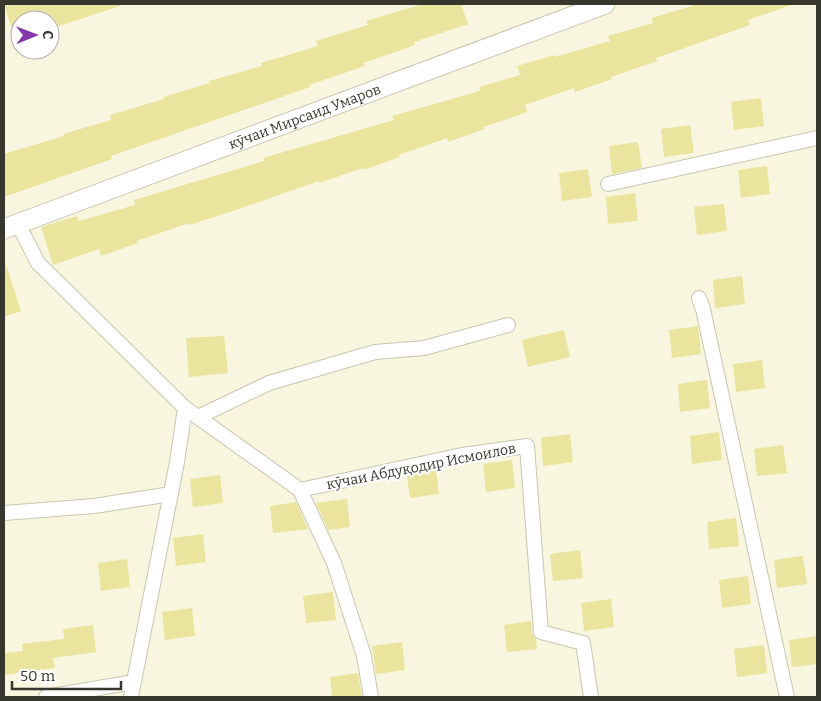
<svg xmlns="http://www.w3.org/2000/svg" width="821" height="701" font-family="Bitter,serif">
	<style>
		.building { fill: #eae49f }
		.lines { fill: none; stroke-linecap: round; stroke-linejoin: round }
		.street-casing { stroke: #c8c6af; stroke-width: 16 }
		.secondary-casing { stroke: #c8c6af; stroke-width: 21 }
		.street { stroke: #fff; stroke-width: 14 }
		.secondary { stroke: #fff; stroke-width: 19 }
		.labels { text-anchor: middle; stroke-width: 4.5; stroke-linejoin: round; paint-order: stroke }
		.street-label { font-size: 14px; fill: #37372d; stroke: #fff }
	</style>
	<rect width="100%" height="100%" fill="#f8f6de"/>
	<path class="building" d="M4 4H120V6L50 29V20H20V47L18 48Z
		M423 4H461L468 24 414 42 415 45 364 63 365 66 309 85 310 87 111 156 112 159 4 197V154L64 136 63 134 111 120 110 115 164 99 163 97 210 83 209 81 262 66 261 63 318 46 316 41 368 25 366 21Z
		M698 4H789V6L748 20 750 25 656 58 657 61 611 77 612 79 575 92 574 88 525 105 527 112 484 127V129L448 142 447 138 399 155 400 157 364 170 363 168 319 183V181L233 211 189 225V223L137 241 138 243 101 256 99 249 53 265 41 227 77 216 79 221 135 205 134 200 264 161 263 158 394 120 392 116 480 91 479 87 520 75 517 66 554 55 555 57 610 41 608 36 653 23 652 18Z
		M761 98 764 126 734 130 731 102Z
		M690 125 694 153 664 157 661 129Z
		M638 142 642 168 612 174 609 146Z
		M767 166 770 194 741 198 738 170Z
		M588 169 592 197 562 201 559 173Z
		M635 193 638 221 608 224 606 197Z
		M724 204 727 231 697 235 694 207Z
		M4 265H6L21 311 4 317Z
		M742 276 745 304 715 308 713 280Z
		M698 326 701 354 672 358 669 330Z
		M564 330 570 357 528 367 522 340Z
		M224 336 228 373 189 377 186 338Z
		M762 360 765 388 736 392 733 364Z
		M707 380 710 408 680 412 678 384Z
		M719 432 722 460 692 464 690 436Z
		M570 434 573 462 543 466 541 438Z
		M783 445 787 473 757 476 754 449Z
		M512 460 515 488 486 492 483 464Z
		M436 469 439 494 410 498 407 476Z
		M220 475 223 503 193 507 190 479Z
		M347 499 350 527 328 530 316 503Z
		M296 502 308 529 273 533 270 506Z
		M736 518 739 546 709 549 707 522Z
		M203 534 206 562 176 566 173 538Z
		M580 550 583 578 553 581 550 554Z
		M803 556 807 584 777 588 774 560Z
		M127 559 130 587 101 591 98 563Z
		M748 576 751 604 722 608 719 580Z
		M333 592 336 620 306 623 303 596Z
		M611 599 614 627 584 631 581 603Z
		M192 608 195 636 165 640 162 612Z
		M531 621 532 633 536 639 537 649 507 652 504 625Z
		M93 625 96 652 53 658 55 668 4 675V653L23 651 22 644 64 639 63 629Z
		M817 636V664L792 667 789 640Z
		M402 642 405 670 376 674 372 646Z
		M764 645 767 673 737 677 734 649Z
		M358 673 362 697H332L330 677Z"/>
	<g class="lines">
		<defs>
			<path id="street" d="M608 184 817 138
				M18 224 38 263 185 408 300 490 462 455 527 446 541 632 583 643 591 697
				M699 298 703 309 787 697
				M198 417 269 383 375 352 424 348 508 325
				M300 490 334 563 364 656 371 697
				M4 513 94 506 171 494
				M46 697 134 682
				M131 697 177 462 185 408"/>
			<g id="secondary">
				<path id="s1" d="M4 229 605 4"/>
			</g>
		</defs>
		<use href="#street" class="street-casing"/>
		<use href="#secondary" class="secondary-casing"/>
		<use href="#street" class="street"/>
		<use href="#secondary" class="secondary"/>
	</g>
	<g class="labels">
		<g class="street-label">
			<text dy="5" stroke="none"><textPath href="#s1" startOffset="321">кӯчаи Мирсаид Умаров</textPath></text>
			<text transform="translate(421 466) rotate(-11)" y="5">кӯчаи Абдуқодир Исмоилов</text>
		</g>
	</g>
	<rect width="821" height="701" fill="none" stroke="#37372d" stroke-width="10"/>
	<g transform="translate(35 35) rotate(89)"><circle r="24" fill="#ffffff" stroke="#afafab"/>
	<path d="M0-4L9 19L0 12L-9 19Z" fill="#8639aa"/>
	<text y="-8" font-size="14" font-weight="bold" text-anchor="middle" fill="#37372d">С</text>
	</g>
	<path d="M12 681v8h109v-8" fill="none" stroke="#37372d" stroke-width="2.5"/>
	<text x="20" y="681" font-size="15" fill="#37372d" stroke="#ffffff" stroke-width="4" paint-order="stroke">50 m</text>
</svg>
